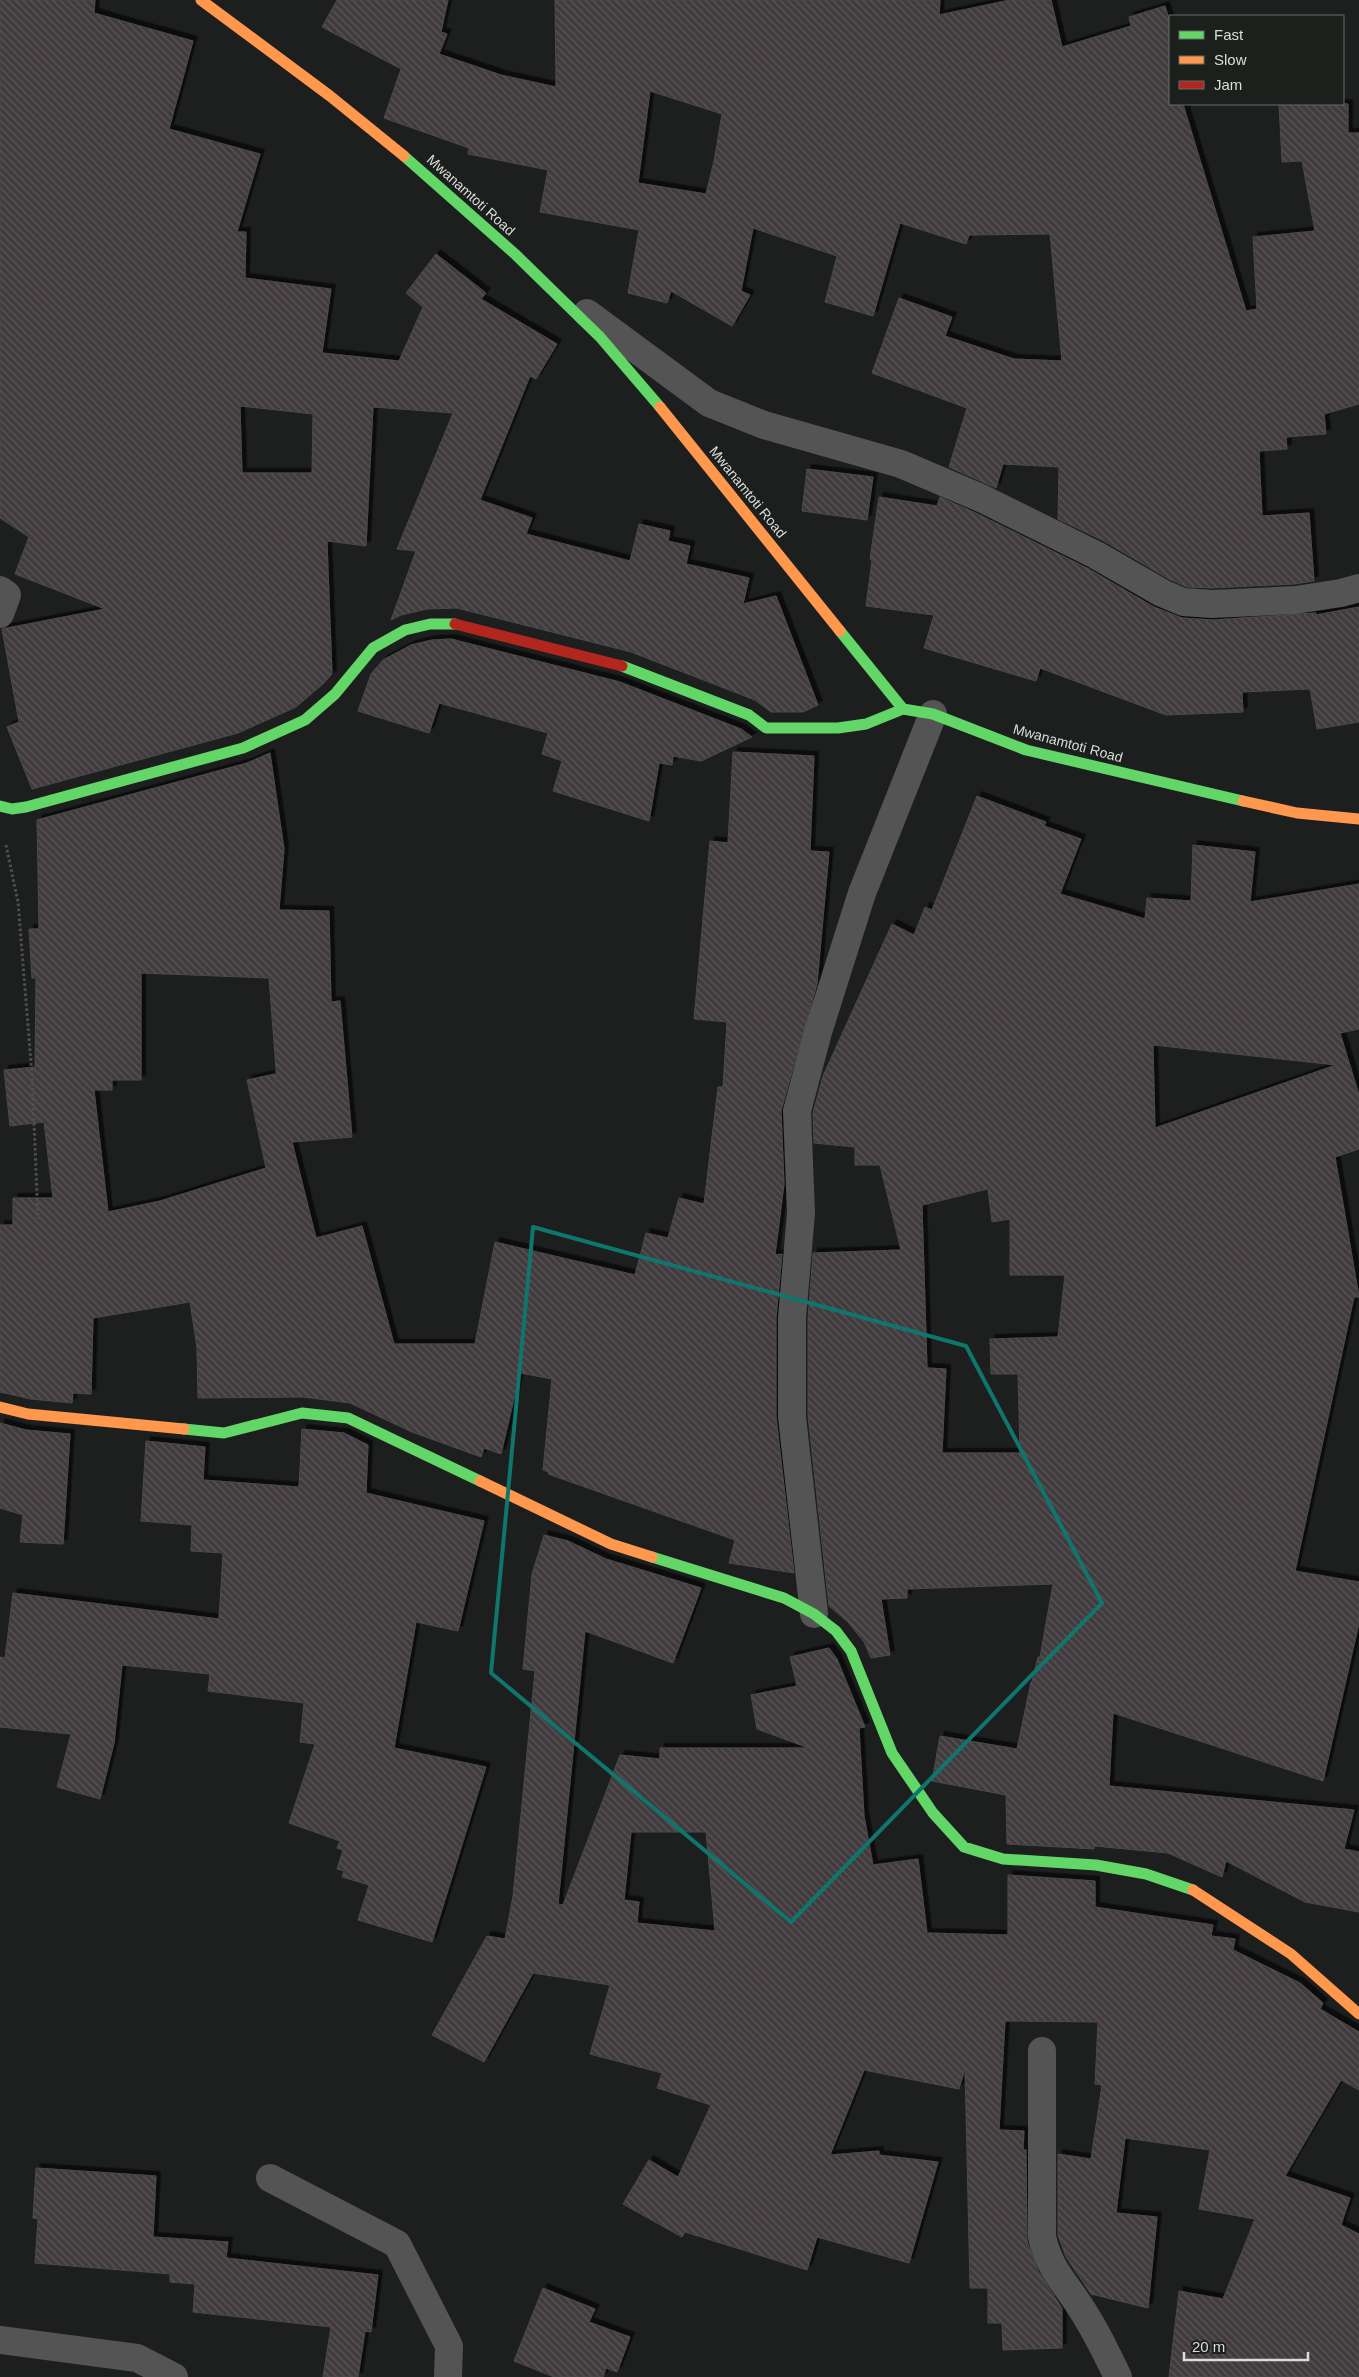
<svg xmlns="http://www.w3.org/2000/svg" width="1359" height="2377" font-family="Helvetica,sans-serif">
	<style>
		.building { fill: url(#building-back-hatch); stroke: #4a4a4a; fill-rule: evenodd; filter: url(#shadow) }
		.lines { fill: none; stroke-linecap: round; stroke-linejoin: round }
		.path { stroke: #4f514f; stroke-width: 3; stroke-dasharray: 2.5 2.5; stroke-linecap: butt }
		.street { stroke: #535453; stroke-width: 28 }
		.fast { stroke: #63d668; stroke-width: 11 }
		.slow { stroke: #ff974d; stroke-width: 11 }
		.jam { stroke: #b3261e; stroke-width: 11 }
		.marked { fill: none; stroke: #0f766e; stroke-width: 4; stroke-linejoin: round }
		.labels { text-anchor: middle; stroke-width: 4; stroke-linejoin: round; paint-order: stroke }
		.street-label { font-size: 14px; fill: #daddda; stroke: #1c201d }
	</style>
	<defs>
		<pattern id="building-back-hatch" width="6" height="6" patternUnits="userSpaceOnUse" patternTransform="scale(1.25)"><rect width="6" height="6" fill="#413a3e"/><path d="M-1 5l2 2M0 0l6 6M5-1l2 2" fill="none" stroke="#5c5659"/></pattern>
		<filter id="shadow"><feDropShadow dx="4.5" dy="-4.5" stdDeviation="0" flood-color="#0009"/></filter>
	</defs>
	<rect width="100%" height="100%" fill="#1d1f1e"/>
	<path class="building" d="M0 0H95L94 13 193 41 169 129 260 154 237 232H246L245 278 331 289 322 353 399 361 423 307 406 293 436 254 486 293 481 299 557 344 536 379 530 376 480 500 532 518 526 534 630 561 639 524 670 531 668 541 690 546 686 564 749 578 743 604 776 596 818 705 803 712H771L755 700 631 652 457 608 427 609 401 615 391 620 416 551 397 549 453 413 373 407 366 546 327 541 332 674 324 683 296 707 238 733 32 789 7 727 19 722 2 629 105 609 15 574 29 537 0 518ZM240 406 313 414 312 473H242Z
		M337 0H448L441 32 447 34 439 54 501 75 556 87 555 0H940L939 15 1010 0H1051L1062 47 1131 26 1129 17 1165 6 1170 23V104H1183L1246 311 1257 309 1253 237 1315 231 1302 161 1282 162 1279 104H1348V133H1359V404L1324 414 1326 434 1286 437 1287 449 1259 451 1262 516 1309 513 1314 581 1294 584 1212 588 1187 587 1169 579 1104 541 1058 519 1059 467 1003 464 996 488 949 467 967 408 872 373 899 298 952 317 945 336 1014 359 1062 361 1050 234 969 235 966 244 900 223 873 316 825 302 837 256 753 228 741 291 750 295 732 326 671 291 667 303 628 293 639 230 540 212 548 170 468 154 469 148 384 118 401 69 322 27ZM650 91 722 114 714 161 706 194 638 183Z
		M807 469 873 477 867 520 802 511Z
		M879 497 937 506 940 497 976 513 1089 569 1154 607 1182 618 1213 620 1316 613V615L1359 607V722L1317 729 1310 689 1242 692 1243 712 1166 715 1040 668 1036 681 924 648 934 615 866 606 872 560 870 559Z
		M451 639 620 682 741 729 752 737 701 761 673 756 672 765 659 763 649 821 553 791 562 761 542 754 548 733 439 703 429 733 358 711 371 674 383 660 411 645 432 640Z
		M733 752 814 756 810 851 829 852 817 984 781 1111 784 1184 775 1255 782 1254 776 1318V1417L794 1573 729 1563 735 1540 548 1474 549 1472 543 1470 552 1379 520 1373 501 1454 484 1448 481 1457 412 1432 350 1403 303 1397 198 1398 197 1348 190 1302 93 1318 91 1394 73 1393 72 1403 31 1399 0 1392V1225H13V1198H53L44 1122 10 1126 4 1070 35 1067 36 978H32L29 929H39L37 820 247 763 270 753 284 849 279 910 329 911 331 1002 340 1001 352 1137 292 1142 316 1238 362 1226 394 1344H475L495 1242 635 1275 646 1233 668 1238 679 1198 704 1204 718 1087H723L727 1022 694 1019 710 841 728 843ZM141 973 269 978 277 1082 275 1074 247 1080 266 1168 160 1201 108 1212 94 1090H112V1080H141Z
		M977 796 1046 822 1044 826 1081 839 1060 894 1145 919 1147 898 1191 901 1193 845 1255 852 1250 902 1359 884V1029L1340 1033 1359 1095V1149L1335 1157 1359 1297H1354L1295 1571 1359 1582V1623L1323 1781 1113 1713 1109 1786 1354 1810 1344 1849 1359 1852V1912L1305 1902 1226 1861 1222 1877 1168 1853 1094 1846V1849L1007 1844 1006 1795 932 1781 940 1736 1017 1749 1031 1682H1032L1038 1657H1040L1053 1584 907 1589V1598L881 1599 890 1655 871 1658 864 1642 848 1622 829 1606 808 1416V1319L813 1253 901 1250 880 1165H855V1147L814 1143 813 1113 823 1076 892 924 914 935 925 907 932 910ZM1153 1045 1336 1065 1155 1128ZM988 1189 992 1222 1010 1219V1275H1065L1058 1337 990 1339 991 1374H1018L1020 1453H942L946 1369 927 1368 922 1205Z
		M0 1423 26 1430 70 1434 63 1544 20 1542 23 1515 0 1508Z
		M302 1429 344 1433 368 1445 366 1493 484 1521 458 1631 416 1622 394 1748 486 1767 432 1942 358 1920 369 1885 342 1877 344 1871 337 1869 343 1850 337 1848 340 1841 289 1823 315 1744 300 1742 304 1703 208 1691 210 1674 122 1665 114 1743 100 1799 57 1787 71 1734 0 1727V1657L5 1658 13 1593 219 1619 223 1553 191 1551 192 1525 141 1521 146 1441 205 1447 203 1480 299 1487Z
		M544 1535 568 1541 606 1559 701 1588 673 1663 585 1631 558 1904 563 1905 620 1755 660 1759V1748H809L757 1729 751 1695 797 1686 790 1657 829 1648 837 1659 865 1727 859 1728 864 1816 873 1865 918 1859 927 1933 1008 1935V1875L1095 1881V1907L1213 1925 1211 1936 1235 1939 1233 1950 1300 1983 1323 2003 1320 2009 1359 2032V2090L1341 2080 1285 2176 1350 2198 1341 2225 1359 2234V2377H1169L1179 2291 1223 2299 1255 2219 1199 2209 1210 2150 1125 2138 1116 2213 1157 2217 1148 2308 1091 2294 1066 2257 1058 2235V2154L1091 2159 1102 2085 1095 2084 1098 2022 1005 2021 999 2130 1024 2131 1023 2150H1026L1027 2241 1038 2271 1062 2308V2348L1003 2350 1002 2323H988V2288H970L965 2068 959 2089 864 2070 830 2155 879 2151V2155L938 2162 909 2263 817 2237 807 2270 685 2232 682 2237 623 2204 649 2160 678 2177 711 2105 657 2088 662 2073 590 2054 610 1985 533 1973 484 2062 432 2035 487 1936 505 1939 513 1896 535 1671 523 1669 532 1574ZM631 1832H706L715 1931 637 1923 639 1902 624 1900Z
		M36 2168 156 2176 153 2237 228 2242 226 2258 378 2275 371 2332 365 2331 358 2377H323L331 2327 193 2312 195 2284 170 2282V2274L35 2263 38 2219 33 2218Z
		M543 2288 595 2309 589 2322 630 2337 617 2372 606 2368 603 2377H554L514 2361Z"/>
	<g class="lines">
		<path class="path" d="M6 845 18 902 32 1075 38 1219"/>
		<path class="street" d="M587 313 709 403 764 425 901 464 983 499 1096 555 1162 593 1183 602 1212 604 1296 600 1341 593 1359 588
			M0 590 7 595 0 614
			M814 1614 792 1417V1318L801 1213 797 1111 818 1032 862 893 933 714
			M1042 2051V2237C1049 2267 1061 2278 1077 2302 1093 2325 1106 2352 1118 2377
			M270 2178 397 2244 449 2346 448 2377
			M0 2340 137 2358 174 2377"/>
		<path class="fast" d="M404 156 515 254 600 337 660 407
			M840 631 903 709 933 714 1026 750 1243 801
			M622 666 749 715 766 728H838L866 724 903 709
			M0 806 12 809 26 807 243 748 305 720 335 694 373 648 405 630 430 624H455
			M184 1429 224 1433 302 1413 348 1418 480 1481
			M652 1557 784 1598 814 1614 836 1631 851 1651 892 1753 933 1813 964 1847 1003 1859 1096 1865 1146 1874 1193 1890"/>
		<path class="slow" d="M201 0 330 96 404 156
			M660 407 840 631
			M1243 801 1297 813 1359 819
			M0 1407 28 1414 184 1429
			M480 1481 611 1544 652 1557
			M1193 1890 1291 1954 1359 2014"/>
		<path class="jam" d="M455 624 622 666"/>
	</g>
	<path class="marked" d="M533 1227 966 1346 1102 1603 791 1922 491 1673Z"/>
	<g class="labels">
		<g class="street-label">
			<text transform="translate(471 195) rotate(42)" y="5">Mwanamtoti Road</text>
			<text transform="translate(748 492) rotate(51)" y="5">Mwanamtoti Road</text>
			<text transform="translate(1068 743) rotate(15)" y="5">Mwanamtoti Road</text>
		</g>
	</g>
	<rect x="1169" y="15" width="175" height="90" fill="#1c201d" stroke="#686c69"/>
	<rect x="1179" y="31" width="25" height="8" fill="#63d668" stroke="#686c69"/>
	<text x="1214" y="40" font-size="15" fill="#daddda">Fast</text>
	<rect x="1179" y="56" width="25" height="8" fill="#ff974d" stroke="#686c69"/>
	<text x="1214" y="65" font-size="15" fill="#daddda">Slow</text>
	<rect x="1179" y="81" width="25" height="8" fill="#b3261e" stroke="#686c69"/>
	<text x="1214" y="90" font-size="15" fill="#daddda">Jam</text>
	<path d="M1184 2352v8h124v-8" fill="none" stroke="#daddda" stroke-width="2.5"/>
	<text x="1192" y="2352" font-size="15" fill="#daddda" stroke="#1c201d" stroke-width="4" paint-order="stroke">20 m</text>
</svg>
